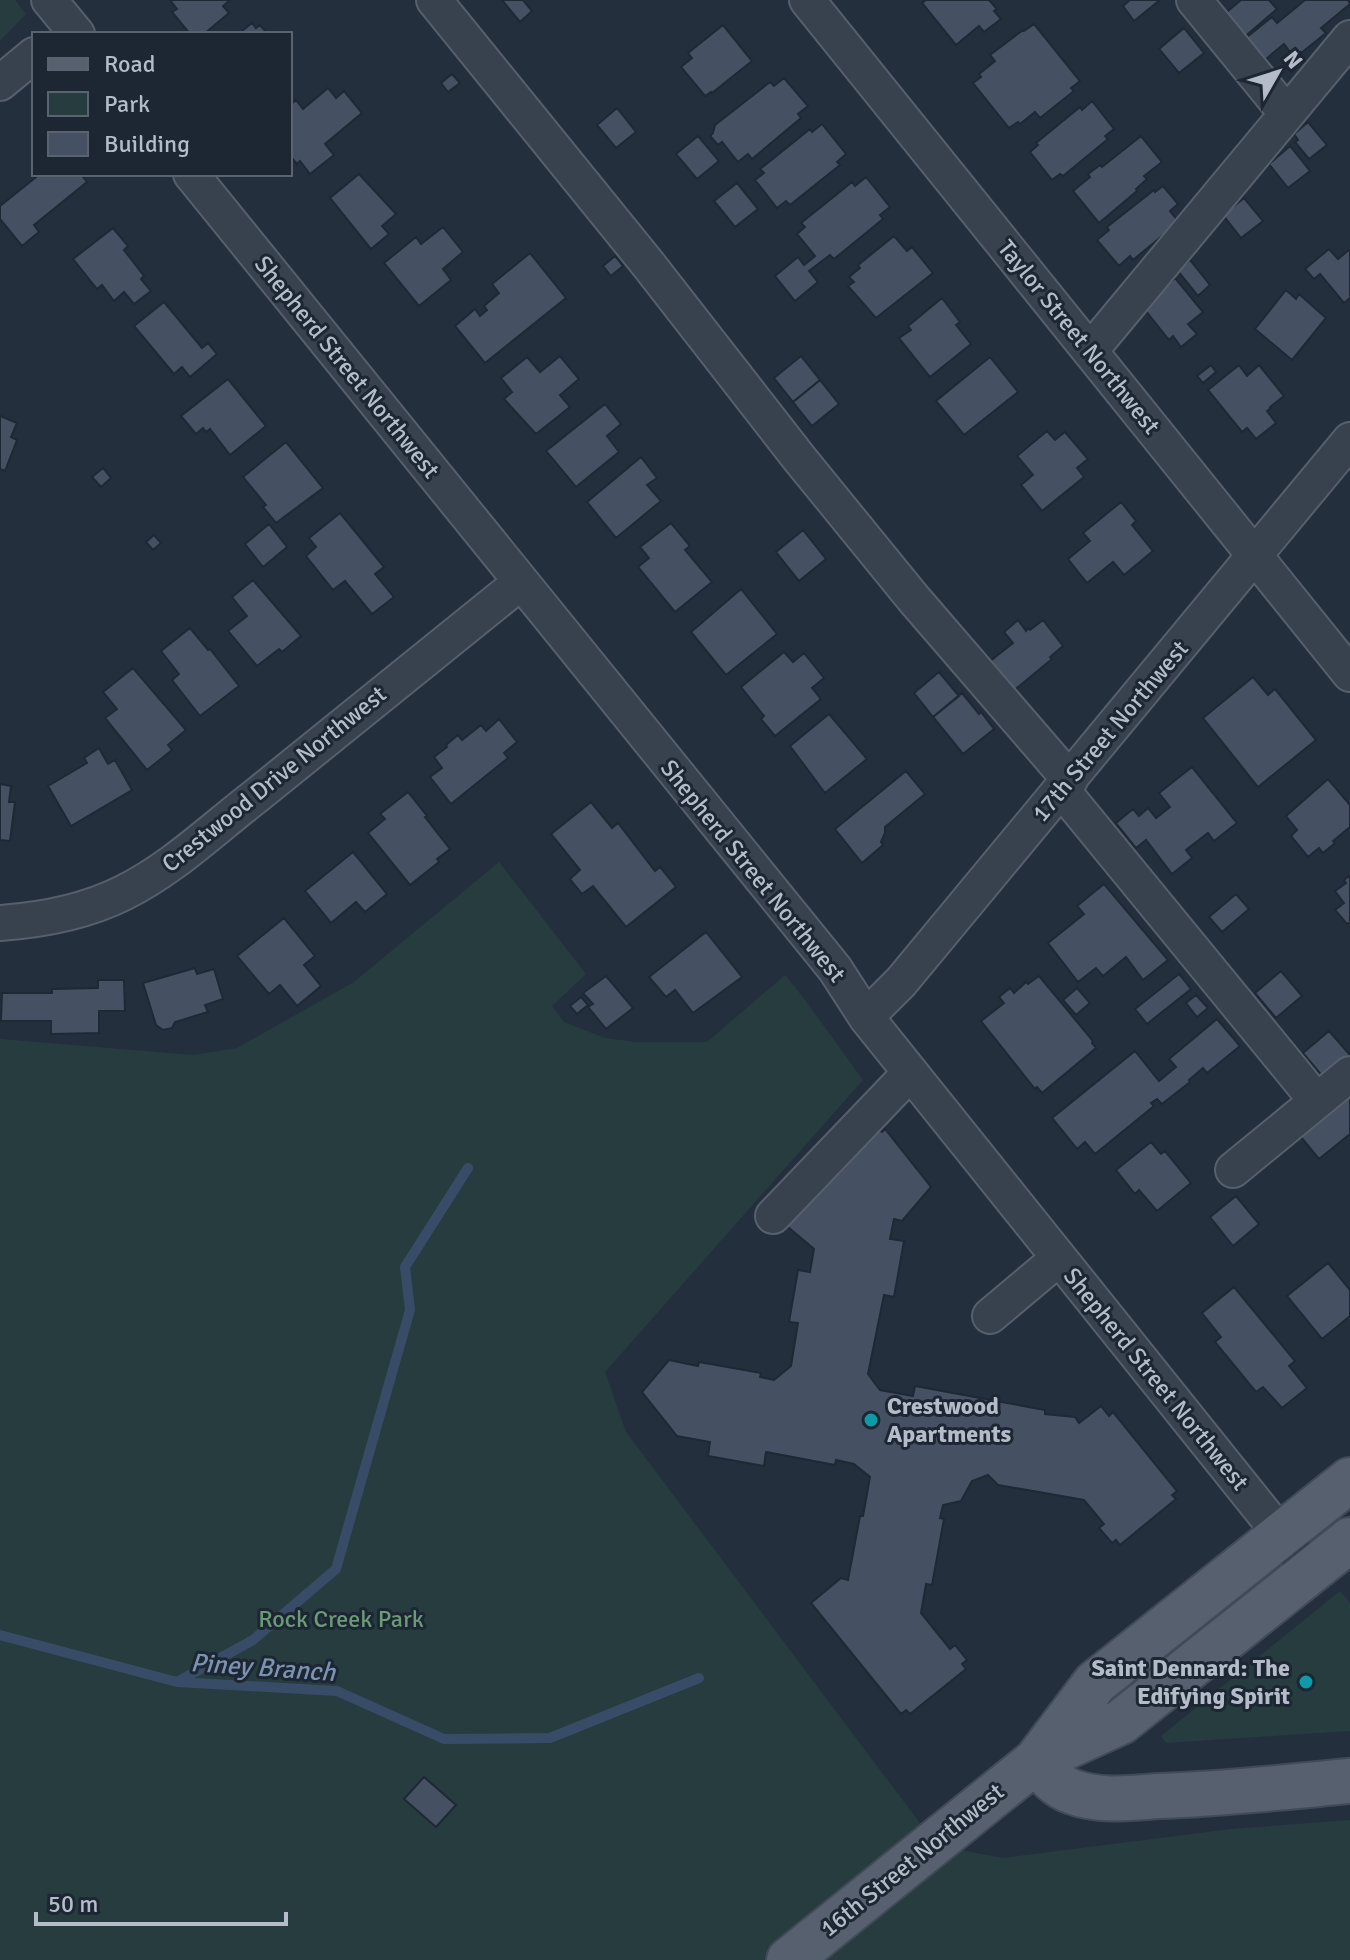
<svg xmlns="http://www.w3.org/2000/svg" width="1350" height="1960" font-family="Signika,sans-serif">
	<style>
		.green { fill: #263c3f }
		.lines { fill: none; stroke-linecap: round; stroke-linejoin: round }
		.stream { stroke: #394c67; stroke-width: 10 }
		.building { fill: #455162; stroke: #1f2835; stroke-width: 2 }
		.minor-casing { stroke: #565f6c; stroke-width: 38 }
		.major-casing { stroke: #414a57; stroke-width: 48 }
		.minor { stroke: #38414e; stroke-width: 34 }
		.major { stroke: #56606e; stroke-width: 44 }
		.culture-dot { fill: #0f9aa8; stroke: #1d2633; stroke-width: 3 }
		.labels { text-anchor: middle; stroke-width: 6; stroke-linejoin: round; paint-order: stroke }
		.street-label { font-size: 24px; fill: #b4bcc9; stroke: #1d2633 }
		.poi-label { font-size: 24px; font-weight: bold; fill: #b4bcc9; stroke: #1d2633; text-anchor: start }
		.park-label { font-size: 24px; fill: #6b9a76; stroke: #1d2633 }
		.water-label { font-size: 26px; font-style: italic; fill: #7c92b1; stroke: #1d2633 }
	</style>
	<rect width="100%" height="100%" fill="#242f3e"/>
	<path class="green" d="M0 0H15L26 14 0 41Z
		M499 862 586 974 552 1006 564 1022 605 1038 636 1042H707L785 975 803 997 863 1080 605 1372 626 1432 935 1843 971 1852 1003 1858 1231 1829 1350 1820V1960H0V1039L193 1055 237 1048 354 982Z
		M1340 1591 1350 1603V1731L1166 1743 1161 1736Z"/>
	<g class="lines">
		<path class="stream" d="M0 1635 177 1682 337 1691 444 1739 550 1738 699 1678
			M177 1682 253 1640 336 1569 410 1310 405 1267 468 1168"/>
	</g>
	<path class="building" d="M170 0H230L223 6 229 13 204 34H190L172 12 177 9Z
		M502 0H523L532 11 520 22Z
		M926 0H989L997 9 994 11 1001 19 984 32 979 26 956 45 922 3Z
		M1130 0H1160L1134 21 1123 6Z
		M1241 0H1269L1277 9 1242 39 1222 16Z
		M1305 0H1348L1350 4 1321 28 1326 33 1300 54 1295 48 1290 52 1284 44 1260 64 1242 41 1272 17 1277 23Z
		M252 23 256 28 260 25 268 34H244L242 31Z
		M1034 24 1080 81 1071 88 1074 91 1040 118 1035 112 1020 124 1018 122 1009 128 973 83 981 77 979 74 995 61 990 55 1023 30 1024 31Z
		M723 25 752 61 712 93 711 92 705 96 681 67 692 58 688 53Z
		M1184 28 1204 53 1179 73 1159 49Z
		M452 74 460 83 448 92 441 83Z
		M784 78 808 106 798 114 801 118 752 159 748 154 738 162 722 142 718 145 710 136 713 133 715 125 770 82 774 86Z
		M328 88 336 98 344 91 362 113 325 144 334 155 310 174 300 161 297 164 290 156V105L296 100 303 109Z
		M1092 101 1114 129 1105 136 1108 139 1063 176 1060 174 1052 180 1030 152 1038 145 1036 143 1080 107 1082 110Z
		M617 108 636 132 616 148 597 125Z
		M1308 122 1327 145 1309 159 1295 142 1298 140 1294 134Z
		M822 124 846 154 837 162 840 165 790 205 786 201 777 208 755 180 764 173 760 169 810 129 812 132Z
		M698 136 719 161 697 179 676 154Z
		M1141 136 1162 162 1144 176 1147 179 1136 189 1137 191 1099 223 1073 191 1090 177 1088 174 1100 165 1102 167Z
		M1290 146 1310 171 1288 188 1269 164Z
		M40 174H81L87 182 34 225 39 232 22 246 0 219V206Z
		M359 174 396 214 382 226 389 234 371 249 330 198Z
		M866 177 890 207 880 215 883 219 834 259 830 255 809 271 818 282 795 301 775 276 798 257 804 265 815 256 797 234 805 227 801 223 852 182 855 186Z
		M737 183 758 209 735 227 714 201Z
		M1163 186 1178 204 1170 211 1179 222 1133 260 1130 256 1119 266 1097 240 1109 230 1107 227 1154 190 1155 192Z
		M1244 198 1263 221 1241 238 1223 215Z
		M443 227 463 252 443 269 451 280 419 306 384 263 416 237 421 244Z
		M113 228 128 246 124 250 144 276 141 279 151 291 134 304 124 292 114 301 102 285 97 289 73 259Z
		M894 236 907 251 912 247 933 273 876 318 848 286 854 282 849 277 860 268 858 265Z
		M1329 249 1338 259 1350 249V298L1344 303 1320 274 1314 279 1305 269Z
		M530 253 566 298 485 363 455 326 475 309 480 316 487 310 484 306 499 293 492 284Z
		M615 256 623 266 611 276 603 266Z
		M1190 260 1210 285 1198 296 1177 270Z
		M1175 278 1203 312 1188 324 1197 334 1181 347 1173 336 1169 340 1142 306Z
		M1286 290 1296 299 1299 294 1326 318 1292 360 1255 329Z
		M942 298 960 322 956 325 971 344 930 377 899 338 911 330 908 326Z
		M164 302 202 348 208 343 217 354 190 377 182 367 174 374 134 326Z
		M560 356 579 379 560 395 570 407 536 434 504 399 512 392 501 378 527 357 540 372Z
		M801 356 820 380 793 402 774 378Z
		M990 357 1018 392 964 435 936 401Z
		M1211 365 1216 372 1203 383 1197 376Z
		M1239 365 1247 376 1259 365 1284 396 1270 407 1271 408 1267 411 1276 423 1256 439 1247 428 1242 432 1208 390Z
		M228 379 266 426 230 455 210 429 206 432 203 428 196 434 181 416Z
		M820 380 839 404 812 426 793 402Z
		M605 404 621 424 607 436 619 452 576 487 546 451Z
		M0 416 17 423 11 437 17 440 5 471 0 469Z
		M1047 431 1055 440 1065 432 1088 459 1077 468 1084 477 1042 511 1021 485 1033 475 1017 456Z
		M286 442 323 488 276 523 263 507 266 505 243 477Z
		M641 457 657 478 647 485 661 501 616 538 587 502Z
		M103 468 111 478 101 487 92 477Z
		M1121 502 1136 521 1132 525 1153 551 1124 575 1113 562 1087 583 1068 559 1090 541 1083 533Z
		M340 513 384 567 375 574 394 597 372 614 345 581 333 590 306 556 316 547 309 538Z
		M671 523 690 546 685 550 712 582 675 612 638 567 649 558 640 547Z
		M269 524 287 547 263 567 245 544Z
		M803 530 826 559 799 581 776 552Z
		M154 535 161 543 153 550 146 542Z
		M253 580 301 636 282 652 279 649 257 666 228 631 247 616 232 597Z
		M741 589 777 634 726 675 691 632Z
		M1018 620 1026 631 1028 628 1030 630 1043 620 1063 646 1050 657 1052 659 1012 692 989 662 1013 643 1004 632Z
		M190 628 208 650 210 649 239 686 200 716 172 680 179 674 161 651Z
		M784 652 793 662 804 653 824 678 812 688 821 699 775 736 761 719 764 716 741 687Z
		M133 668 186 730 168 745 172 750 147 770 105 718 117 709 103 692Z
		M939 672 959 696 933 717 914 693Z
		M1253 677 1268 695 1275 689 1316 740 1258 787 1203 718Z
		M962 693 979 714 981 712 994 729 963 754 933 717Z
		M829 714 867 759 825 793 790 746Z
		M499 719 517 742 504 753 508 758 451 804 430 777 442 768 434 757 447 747 446 745 458 735 462 740 481 725 486 731Z
		M99 748 108 764 115 760 132 790 71 826 48 786 87 763 84 758Z
		M1192 767 1237 823 1214 841 1208 833 1186 850 1192 858 1172 874 1146 840 1136 848 1116 823 1133 809 1139 816 1148 808 1156 818 1170 807 1159 793Z
		M906 771 925 794 885 827V833L881 842 883 845 862 863 835 829Z
		M1328 779 1350 805V827L1333 841 1335 843 1323 853 1319 848 1308 857 1291 836 1297 830 1286 816Z
		M0 784 11 786 9 802H15L10 841 0 840Z
		M408 792 427 816 425 817 450 849 437 859 439 862 410 885 368 833 385 819 380 814Z
		M591 802 612 828 618 823 655 871 660 867 676 887 626 927 593 886 582 894 570 879 580 870 551 834Z
		M353 852 387 894 365 912 356 902 331 923 305 891Z
		M1350 875V922L1347 924 1335 910 1344 903 1335 891 1346 883 1344 880Z
		M1104 884 1168 960 1143 980 1126 957 1103 976 1096 968 1078 982 1048 943 1084 914 1077 906Z
		M1236 894 1249 909 1222 932 1209 917Z
		M284 918 315 956 304 965 321 986 297 1006 280 985 269 994 237 956Z
		M706 932 742 977 693 1013 675 990 666 997 649 977Z
		M195 968 197 974 214 969 223 999 205 1005 208 1012 175 1022 172 1028 163 1030 156 1025 143 983Z
		M1281 971 1302 996 1276 1018 1255 993Z
		M1179 974 1191 989 1147 1024 1135 1009Z
		M606 976 633 1008 606 1029 588 1007 593 1004 583 993Z
		M1039 976 1093 1041 1092 1043 1096 1048 1042 1093 1037 1087 1035 1089 981 1021 1004 1003 999 997 1010 988 1014 993 1026 982 1028 984Z
		M98 980H124L125 1011H99V1033L51 1034V1021H1L2 993H52V989L98 988Z
		M1077 988 1090 1003 1076 1015 1063 1000Z
		M1196 995 1208 1008 1197 1017 1186 1003Z
		M581 997 588 1005 577 1014 570 1006Z
		M1217 1019 1240 1046 1207 1073 1203 1068 1189 1080 1190 1082 1162 1104 1157 1099 1151 1103 1154 1106 1095 1154 1085 1142 1077 1149 1052 1118 1135 1051 1159 1081 1176 1067 1169 1059Z
		M1329 1031 1350 1055 1323 1077 1303 1053Z
		M1350 1093V1134L1319 1159 1296 1131Z
		M867 1121 882 1132 885 1129 931 1187 902 1221 894 1219 890 1239 904 1241 894 1297 884 1295 868 1374 880 1390 913 1396 915 1386 1045 1410V1414L1075 1417 1079 1423 1101 1406 1109 1416 1113 1412 1177 1491 1172 1495 1176 1499 1120 1545 1116 1540 1112 1543 1099 1528 1104 1524 1084 1500 998 1485 988 1475 972 1481 961 1501 943 1505 940 1518 944 1519 932 1585 926 1584 921 1613 950 1649 955 1645 967 1660 962 1664 966 1669 910 1714 906 1710 901 1714 811 1603 841 1578 848 1580 860 1516H863L870 1477 854 1464 836 1460 835 1465 766 1452 764 1466 708 1456 710 1442 677 1436 642 1392 669 1360 698 1366 699 1362 761 1373 760 1377 774 1380 791 1366 798 1323 789 1322 798 1270 810 1272 814 1249 782 1222Z
		M1151 1142 1161 1154 1165 1151 1191 1183 1157 1211 1139 1190 1135 1194 1116 1170Z
		M1236 1196 1259 1224 1233 1246 1210 1217Z
		M1328 1263 1350 1290V1316L1322 1339 1287 1296Z
		M1234 1287 1295 1361 1289 1366 1307 1388 1282 1408 1263 1387 1256 1392 1215 1342 1221 1337 1202 1313Z
		M424 1777 456 1805 436 1827 404 1799Z"/>
	<g class="lines">
		<defs>
			<path id="minor" d="M49 0 77 34
				M434 0 648 264 799 458 913 598 1070 780
				M807 0 1350 674
				M1194 0 1287 114
				M0 83 34 55
				M191 174 835 969 866 1017 1311 1572
				M1090 351 1350 38
				M1062 790 1316 1100
				M0 923C43 920 85 912 123 893 172 869 213 829 256 796 345 725 432 653 521 582
				M866 1017 901 982 1350 440
				M1233 1170 1350 1074
				M773 1216 910 1073
				M990 1316 1059 1258"/>
			<path id="major" d="M1042 1758 1121 1722 1350 1540
				M1036 1761C1046 1774 1057 1787 1073 1792 1100 1802 1131 1798 1159 1796 1223 1794 1286 1787 1350 1781
				M789 1960 1036 1761 1095 1683 1350 1480"/>
		</defs>
		<use href="#minor" class="minor-casing"/>
		<use href="#major" class="major-casing"/>
		<use href="#minor" class="minor"/>
		<use href="#major" class="major"/>
	</g>
	<g class="culture-dot">
		<circle cx="871" cy="1420" r="8"/>
		<circle cx="1306" cy="1682" r="8"/>
	</g>
	<g class="labels">
		<g class="street-label">
			<text transform="translate(1079 337) rotate(51)" y="8">Taylor Street Northwest</text>
			<text transform="translate(347 367) rotate(51)" y="8">Shepherd Street Northwest</text>
			<text transform="translate(1110 731) rotate(-50)" y="8">17th Street Northwest</text>
			<text transform="translate(274 779) rotate(-39)" y="8">Crestwood Drive Northwest</text>
			<text transform="translate(753 871) rotate(51)" y="8">Shepherd Street Northwest</text>
			<text transform="translate(1156 1379) rotate(51)" y="8">Shepherd Street Northwest</text>
			<text transform="translate(912 1860) rotate(-39)" y="8">16th Street Northwest</text>
		</g>
		<g class="poi-label">
			<text x="887" y="1414">Crestwood<tspan x="887" dy="28">Apartments</tspan></text>
			<text x="1290" y="1676" text-anchor="end">Saint Dennard: The<tspan x="1290" dy="28">Edifying Spirit</tspan></text>
		</g>
		<g class="park-label">
			<text x="341" y="1627">Rock Creek Park</text>
		</g>
		<g class="water-label">
			<text transform="translate(263 1667) rotate(4)" y="9">Piney Branch</text>
		</g>
	</g>
	<rect x="32" y="32" width="260" height="144" fill="#1d2633" stroke="#59626f" stroke-width="2"/>
	<rect x="48" y="58" width="40" height="12" fill="#56606e" stroke="#59626f" stroke-width="2"/>
	<text x="104" y="72" font-size="24" fill="#b4bcc9">Road</text>
	<rect x="48" y="92" width="40" height="24" fill="#263c3f" stroke="#59626f" stroke-width="2"/>
	<text x="104" y="112" font-size="24" fill="#b4bcc9">Park</text>
	<rect x="48" y="132" width="40" height="24" fill="#455162" stroke="#59626f" stroke-width="2"/>
	<text x="104" y="152" font-size="24" fill="#b4bcc9">Building</text>
	<g transform="translate(1278 72) rotate(51)" stroke="#1d2633" stroke-width="6" paint-order="stroke">
	<path d="M0-6L14 30L0 20L-14 30Z" fill="#b4bcc9"/>
	<text y="-12" font-size="22" font-weight="bold" text-anchor="middle" fill="#b4bcc9">N</text>
	</g>
	<path d="M36 1912v12h250v-12" fill="none" stroke="#b4bcc9" stroke-width="4"/>
	<text x="48" y="1912" font-size="24" fill="#b4bcc9" stroke="#1d2633" stroke-width="6" paint-order="stroke">50 m</text>
</svg>
